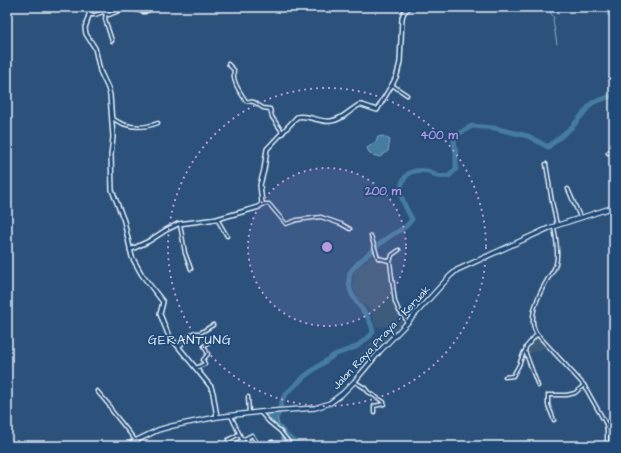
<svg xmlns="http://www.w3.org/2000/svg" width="621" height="453" font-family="'Architects Daughter',sans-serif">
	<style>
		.built { fill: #3c5b7c }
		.water { fill: #447c9f; stroke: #86abc3 }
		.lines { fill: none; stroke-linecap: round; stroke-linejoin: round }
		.stream { stroke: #86abc3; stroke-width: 1 }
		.river { stroke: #447c9f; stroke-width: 5 }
		.street-casing { stroke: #e8f1f8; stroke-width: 5 }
		.secondary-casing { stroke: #e8f1f8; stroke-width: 6 }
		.primary-casing { stroke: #e8f1f8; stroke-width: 6 }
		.street { stroke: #1f4a7a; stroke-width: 2 }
		.secondary { stroke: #1f4a7a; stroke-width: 3 }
		.primary { stroke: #1f4a7a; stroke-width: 3.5 }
		.ring { fill: none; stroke: #b798de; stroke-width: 2; stroke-dasharray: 2 4 }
		.labels { text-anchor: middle; stroke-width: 3.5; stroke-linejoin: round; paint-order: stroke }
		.street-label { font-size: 11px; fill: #e8f1f8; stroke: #1f4a7a }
		.quarter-label { font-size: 13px; letter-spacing: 1px; fill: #e8f1f8; stroke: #1f4a7a }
		.centre { fill: #b798de; stroke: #1f4a7a; stroke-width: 2 }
		.ring-label { font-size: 12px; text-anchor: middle; font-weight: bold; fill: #b798de; stroke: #1f4a7a; stroke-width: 3.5; stroke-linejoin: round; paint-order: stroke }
	</style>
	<rect width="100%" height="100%" fill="#2c527b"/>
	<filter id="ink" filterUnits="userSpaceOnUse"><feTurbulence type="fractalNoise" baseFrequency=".025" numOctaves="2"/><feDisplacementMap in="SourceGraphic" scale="8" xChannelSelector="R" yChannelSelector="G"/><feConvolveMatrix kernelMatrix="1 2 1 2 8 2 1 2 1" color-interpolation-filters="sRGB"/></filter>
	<g filter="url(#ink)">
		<path class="built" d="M375 254H383L389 262 393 300 396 312 404 322 359 372 355 359 388 326 376 327 370 310 357 299 353 286 354 271Z
			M538 337 548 347 527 354 525 349Z"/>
		<path class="water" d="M383 136 390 140 388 151 380 157 370 154 367 148 376 142 378 137Z
			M278 413C275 430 290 438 303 446H287L285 445 277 427 270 424 268 414Z"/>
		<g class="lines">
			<path class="stream" d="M547 7 554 18 553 20 557 44"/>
			<path class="river" d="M605 7 609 14 614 18
				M278 415 283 398 287 393 305 376 334 355 356 347 370 336 373 332C370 312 354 305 350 289 349 284 348 278 350 273 351 268 384 240 390 236 399 230 406 229 412 219 404 205 394 188 408 174 412 170 423 170 428 171 431 172 434 174 437 176 440 177 445 176 449 176L456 169V154L454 141 458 134 472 126 494 128 528 136 548 147 572 127 592 103 614 95
				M280 428 287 436 302 446"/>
			<defs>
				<path id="street" d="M102 12 103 7
					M143 12 145 7
					M106 13 105 19 112 41
					M89 15H95L103 12 109 15 126 8 145 12 154 7
					M228 64 234 70C232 82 240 92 246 101L254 102 263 108 270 109 272 117 283 133
					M392 85 407 95
					M112 118C126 128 142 129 158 123
					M608 153 614 148
					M546 164 552 202 557 225
					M568 189 580 217
					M261 205 265 204H269L286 224 297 220 321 217 341 224 350 229
					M217 219 227 236
					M180 224 185 253 191 269
					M554 227C556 238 559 253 556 264 554 271 549 276 546 282 538 296 527 320 537 334L584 385 606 424 607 431V446
					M371 236 378 258 389 261 390 262 395 302 399 311 407 321
					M390 262 392 255 399 250
					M537 334 526 347 525 351 538 386
					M179 347 193 333H200L213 325
					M196 368 205 364 203 360 208 354 204 346 208 343
					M505 377 513 376 519 365 524 352
					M355 382 365 388 368 392 384 402V404L374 406V412
					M97 391 109 405 112 411 140 446
					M248 397 249 413
					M260 412 269 422 280 431 292 446
					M231 416 245 446
					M554 420 548 405V395H567L575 393 584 385
					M247 438 251 446
					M228 440 239 434
					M219 443 221 446
					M231 446 252 435 259 446
					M266 446 272 442"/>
				<path id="secondary" d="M89 7V15L85 28 86 34 95 48 100 71 108 88 110 95 113 137 111 155 112 190 124 221 132 257 142 275 163 302 160 314 168 334 211 387 213 393 217 417
					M130 250 149 241 166 230 178 224 217 219 259 207 262 203 260 185 264 170 267 149 297 117C307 114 320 123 331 121 342 120 350 110 359 105H362L377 110 393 83 397 75 400 62 402 18 404 12 410 7"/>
				<path id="primary" d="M125 446 158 430 172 426 217 417 260 412 315 408 330 403 342 394 354 382 380 351 408 322 450 276 457 270 549 228 614 207"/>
			</defs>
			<use href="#street" class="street-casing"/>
			<use href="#secondary" class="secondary-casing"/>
			<use href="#primary" class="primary-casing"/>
			<use href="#street" class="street"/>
			<use href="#secondary" class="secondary"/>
			<use href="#primary" class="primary"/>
		</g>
	</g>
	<circle cx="327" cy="247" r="79" fill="#b798de" fill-opacity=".12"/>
	<g class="ring">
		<circle cx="327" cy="247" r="79"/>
		<circle cx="327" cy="247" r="159"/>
	</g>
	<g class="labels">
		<g class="street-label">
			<text transform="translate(381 337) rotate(-47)" y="4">Jalan Raya Praya - Keruak</text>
		</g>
		<g class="quarter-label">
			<text x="190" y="344">GERANTUNG</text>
		</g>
	</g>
	<circle cx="327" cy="247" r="6" class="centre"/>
	<g class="ring-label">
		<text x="439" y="139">400 m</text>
		<text x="383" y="195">200 m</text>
	</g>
	<rect width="621" height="453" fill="none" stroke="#1f4a7a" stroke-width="24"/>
	<rect x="12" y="12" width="597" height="429" fill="none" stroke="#e8f1f8" stroke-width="1.5" filter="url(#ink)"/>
</svg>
